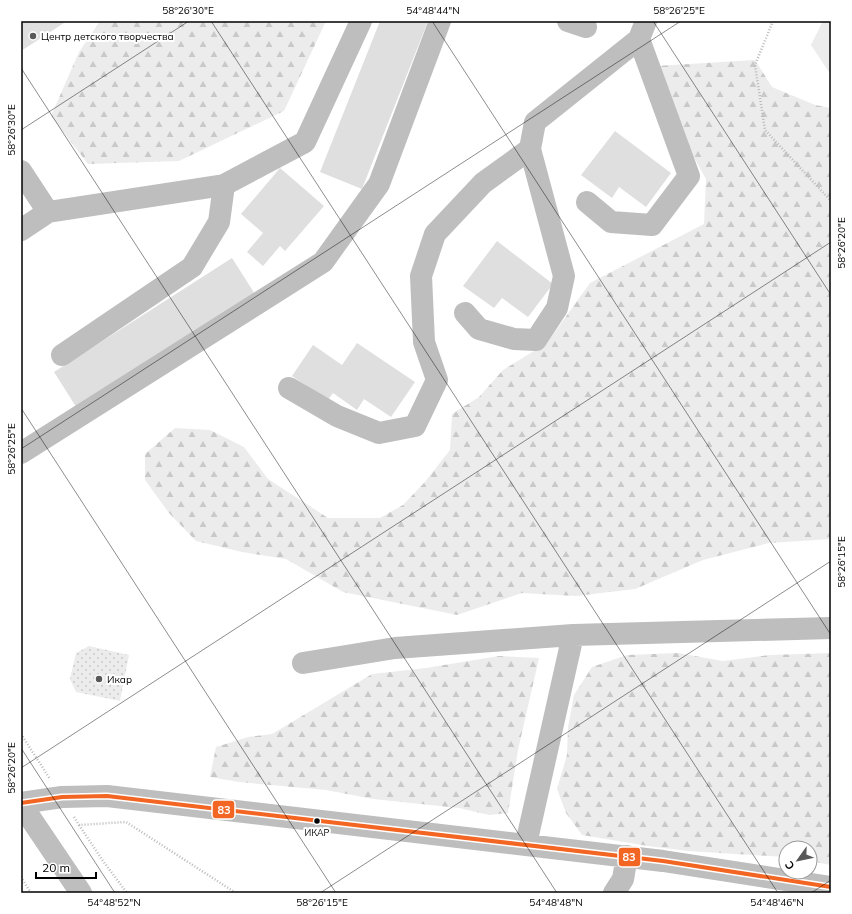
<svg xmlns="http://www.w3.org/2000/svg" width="852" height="914" font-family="Mulish,sans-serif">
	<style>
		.green { fill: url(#green-dots) }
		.forest { fill: url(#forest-firs) }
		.pitch { fill: #ececec }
		.building { fill: #dfdfdf }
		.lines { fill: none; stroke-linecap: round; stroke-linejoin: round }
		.path { stroke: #b9b9b9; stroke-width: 2.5; stroke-dasharray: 1 2; stroke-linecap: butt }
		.minor { stroke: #bebebe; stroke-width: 22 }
		.bus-1-casing { stroke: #fff; stroke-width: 7 }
		.bus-1 { stroke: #f26522; stroke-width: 4 }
		.ticks { fill: none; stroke: #000; stroke-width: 1; stroke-opacity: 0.45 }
		.poi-dot { fill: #595959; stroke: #fff; stroke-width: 1.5 }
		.bus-dot { fill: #000; stroke: #fff; stroke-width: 1.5 }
		.labels { text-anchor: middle; stroke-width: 4; stroke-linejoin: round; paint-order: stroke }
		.bus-label { font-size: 9px; fill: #000; stroke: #fff }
		.poi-label { font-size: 10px; fill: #000; stroke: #fff; text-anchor: start }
		.line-badge { stroke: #fff; stroke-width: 1.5 }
		.badge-label { font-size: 11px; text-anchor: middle; font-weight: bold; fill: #fff }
		.neatline { fill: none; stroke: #000; stroke-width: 1.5 }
		.ticks-label { font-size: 10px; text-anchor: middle; fill: #000 }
	</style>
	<defs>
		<pattern id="green-dots" width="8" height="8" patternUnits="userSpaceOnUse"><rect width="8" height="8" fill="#ececec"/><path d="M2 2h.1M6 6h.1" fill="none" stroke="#c9c9c9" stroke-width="1.8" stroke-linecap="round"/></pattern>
		<pattern id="forest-firs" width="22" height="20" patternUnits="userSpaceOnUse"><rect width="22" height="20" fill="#ececec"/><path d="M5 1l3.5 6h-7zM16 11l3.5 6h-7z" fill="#c9c9c9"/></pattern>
	</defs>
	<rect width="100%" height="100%" fill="#fff"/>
	<path class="green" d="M89 646 129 655 120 701 76 692 70 679 76 653Z"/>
	<path class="forest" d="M100 21H326L284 111 179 161 88 164 51 116 79 52Z
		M755 60 772 87 815 105 831 108V539L769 543 703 560 635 589 576 596 522 593 457 615 343 592 286 559 242 552 196 541 169 513 145 480V454L175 428 210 430 244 447 268 479 328 518H380L403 505 424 483 450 450 452 414 479 397 503 370 547 343 590 283 704 224 706 179 688 147 639 67Z
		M678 653 723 661 769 655 831 653V865L810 861V848H786V857L688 851 648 846 582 835 566 813 557 789 567 755 568 727 574 695 592 667 627 655Z
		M499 656 539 658 518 750 508 813 489 815 459 808 373 799 326 790 239 782 210 777 216 747 248 737 272 734 372 674 426 668Z"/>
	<path class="pitch" d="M823 21H831V75L811 45Z"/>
	<path class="building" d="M21 21H67L21 51Z
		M380 21H428L362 189 320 172Z
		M615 131 671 173 646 207 619 187 612 198 581 175Z
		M280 168 324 206 285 251 280 246 263 266 247 252 263 233 241 214Z
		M497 241 553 284 528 317 502 298 494 308 463 286Z
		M232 258 258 299 80 413 54 372Z
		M357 343 415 382 391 417 364 399 357 410 333 393 328 400 292 376 313 345 342 365Z"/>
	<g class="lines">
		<path class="path" d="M773 21 755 65 765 130 831 201
			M21 734 50 779
			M74 817 79 825 126 822 236 893
			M79 825 103 861 127 893
			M21 877 31 893"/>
		<path class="minor" d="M568 21 586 27
			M21 171 48 212 21 230
			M587 202 611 222 652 225 689 176 639 39 646 21
			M48 212 224 185 305 142 361 21
			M465 313 479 329 514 339 536 340 557 308 564 276 530 149 535 122 639 39
			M62 355 192 267 219 222 224 185
			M289 388 337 416 379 433 415 426 437 380 424 342 421 276 435 234 483 183 530 149
			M21 453 323 262 379 184 440 21
			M303 663 395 648 573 635 831 628
			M21 803 62 797 107 796 663 861 831 887
			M21 804 81 893
			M526 844 573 635
			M614 893 623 879 627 856"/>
		<defs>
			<path id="bus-1" d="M21 803 62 797 107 796 663 861 831 887"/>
		</defs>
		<use href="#bus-1" class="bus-1-casing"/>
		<use href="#bus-1" class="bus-1"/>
	</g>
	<path class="ticks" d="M211 21 778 893M432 21 831 635M653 21 831 295M21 68 557 893M21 130 189 21M21 408 336 893M21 449 681 21M21 748 115 893M21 768 831 242M320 893 831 561M811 893 831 880"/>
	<g class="poi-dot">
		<circle cx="33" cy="36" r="4"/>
		<circle cx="99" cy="679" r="4"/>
	</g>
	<circle class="bus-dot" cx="317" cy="821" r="3.5"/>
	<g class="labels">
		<g class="bus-label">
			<text x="317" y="836">ИКАР</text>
		</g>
		<g class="poi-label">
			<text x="41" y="40">Центр детского творчества</text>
			<text x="107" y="683">Икар</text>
		</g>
	</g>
	<g class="line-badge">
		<rect x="212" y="800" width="23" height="19" rx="4" fill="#f26522"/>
		<rect x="618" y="847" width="23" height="20" rx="4" fill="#f26522"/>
	</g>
	<g class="badge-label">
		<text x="224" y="814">83</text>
		<text x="629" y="861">83</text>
	</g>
	<rect width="852" height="914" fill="none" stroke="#ffffff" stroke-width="44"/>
	<g transform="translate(798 860) rotate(237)"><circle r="19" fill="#ffffff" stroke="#999999"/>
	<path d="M0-3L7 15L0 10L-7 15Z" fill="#595959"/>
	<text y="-6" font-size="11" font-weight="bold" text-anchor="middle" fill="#000000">С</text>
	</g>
	<path d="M36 872v6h60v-6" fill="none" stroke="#000000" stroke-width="2"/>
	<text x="42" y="872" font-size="12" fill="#000000" stroke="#ffffff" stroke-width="3" paint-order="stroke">20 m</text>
	<rect x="22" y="22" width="808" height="870" class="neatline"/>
	<g class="ticks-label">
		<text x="188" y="14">58°26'30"E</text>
		<text x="433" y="14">54°48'44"N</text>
		<text x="679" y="14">58°26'25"E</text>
		<text transform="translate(11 130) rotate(-90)" y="4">58°26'30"E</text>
		<text transform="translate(841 243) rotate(-90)" y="4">58°26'20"E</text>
		<text transform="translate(11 449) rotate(-90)" y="4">58°26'25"E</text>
		<text transform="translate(841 562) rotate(-90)" y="4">58°26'15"E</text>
		<text transform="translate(11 768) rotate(-90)" y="4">58°26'20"E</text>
		<text x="114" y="906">54°48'52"N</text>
		<text x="322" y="906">58°26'15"E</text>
		<text x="556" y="906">54°48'48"N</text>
		<text x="777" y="906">54°48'46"N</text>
	</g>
</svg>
